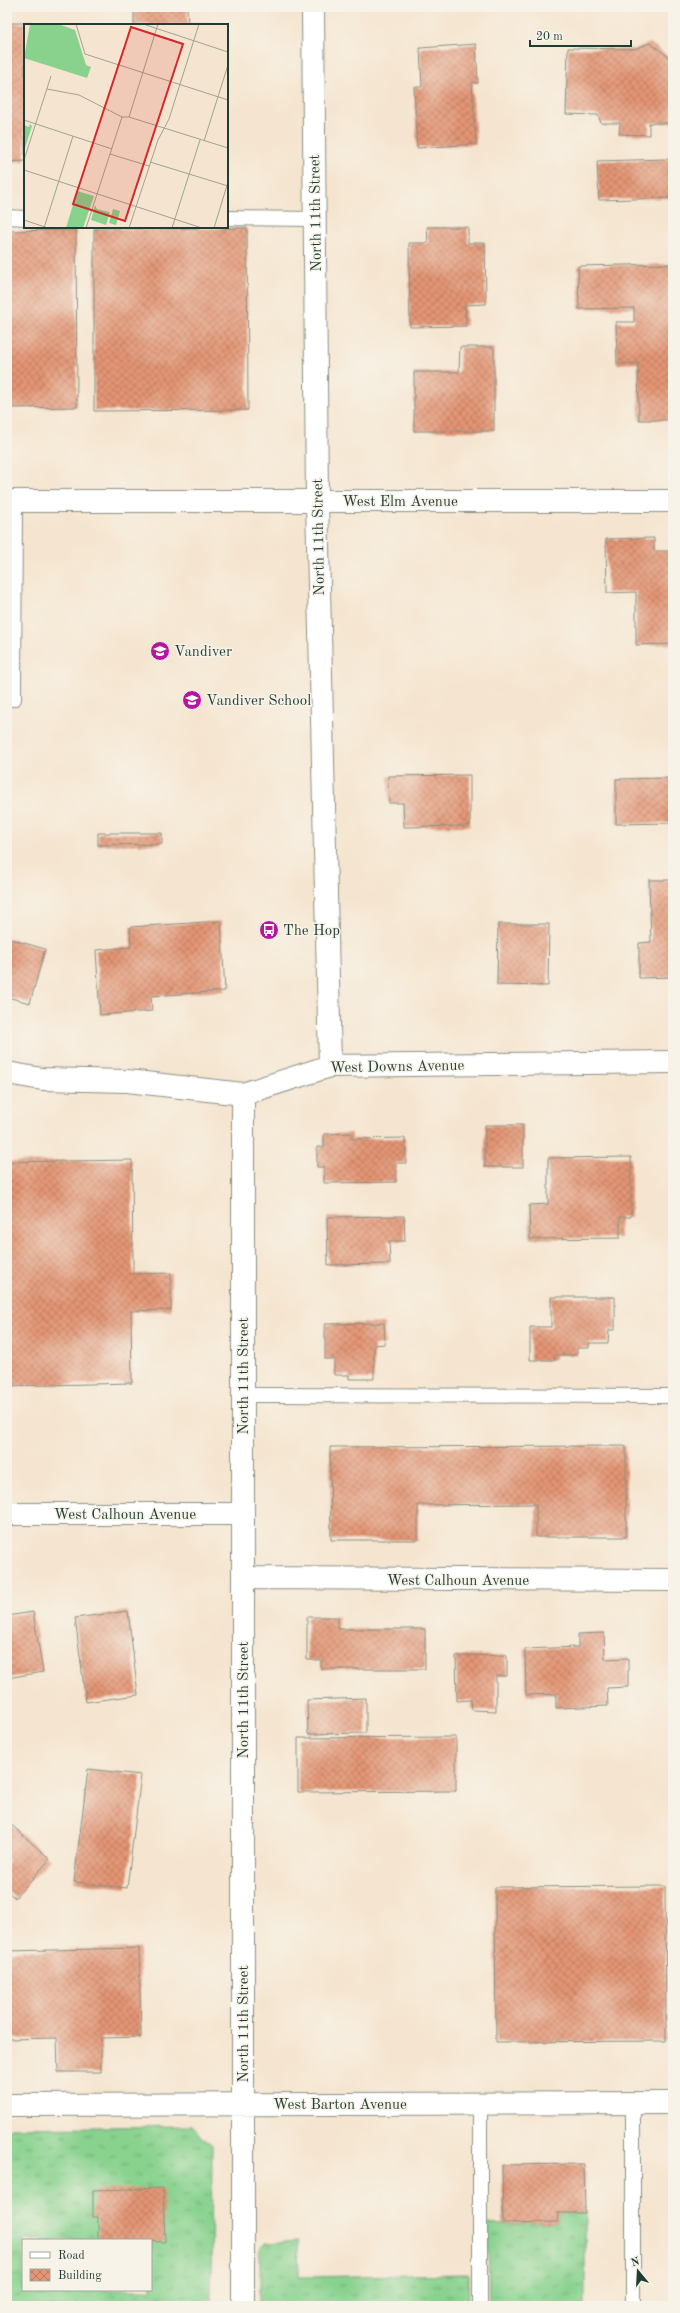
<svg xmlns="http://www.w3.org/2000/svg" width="680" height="2313" font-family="'Old Standard TT',serif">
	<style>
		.grass { fill: url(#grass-tufts); stroke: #548861; fill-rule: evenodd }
		.building { fill: url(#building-cross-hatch) }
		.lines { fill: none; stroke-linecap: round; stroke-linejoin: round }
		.service-casing { stroke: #8a9182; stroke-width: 16 }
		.minor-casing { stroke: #8a9182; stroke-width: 24 }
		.service { stroke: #fff; stroke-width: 14 }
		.minor { stroke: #fff; stroke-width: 22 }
		.labels { text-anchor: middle; stroke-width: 3; stroke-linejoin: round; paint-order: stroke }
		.street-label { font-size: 15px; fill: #1f3d34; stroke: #f7f3e8 }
		.poi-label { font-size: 15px; fill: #1f3d34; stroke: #f7f3e8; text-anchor: start }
		.inset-road { fill: none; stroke: #9fa292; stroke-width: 1 }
		.view { fill: #d62828; fill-opacity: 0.15; stroke: #d62828; stroke-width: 2 }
		.inset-edge { fill: none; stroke: #1f3d34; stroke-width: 2 }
	</style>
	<defs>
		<pattern id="grass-tufts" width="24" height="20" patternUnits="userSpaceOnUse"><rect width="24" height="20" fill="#88d28e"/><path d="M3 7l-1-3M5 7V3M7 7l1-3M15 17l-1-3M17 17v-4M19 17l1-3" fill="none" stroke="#6fac75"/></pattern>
		<pattern id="building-cross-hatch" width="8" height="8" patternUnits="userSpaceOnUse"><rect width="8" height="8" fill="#e49575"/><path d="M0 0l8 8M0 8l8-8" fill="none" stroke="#b87b61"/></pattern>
	</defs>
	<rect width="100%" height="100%" fill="#f7f3e8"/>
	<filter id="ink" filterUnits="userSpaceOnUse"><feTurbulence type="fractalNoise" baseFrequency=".025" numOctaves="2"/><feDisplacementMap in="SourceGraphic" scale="8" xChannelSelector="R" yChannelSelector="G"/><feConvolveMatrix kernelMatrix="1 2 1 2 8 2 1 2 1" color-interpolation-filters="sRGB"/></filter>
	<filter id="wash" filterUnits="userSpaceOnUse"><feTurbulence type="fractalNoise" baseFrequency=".012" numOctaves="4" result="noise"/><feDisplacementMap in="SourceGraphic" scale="16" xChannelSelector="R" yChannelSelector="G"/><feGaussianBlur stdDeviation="0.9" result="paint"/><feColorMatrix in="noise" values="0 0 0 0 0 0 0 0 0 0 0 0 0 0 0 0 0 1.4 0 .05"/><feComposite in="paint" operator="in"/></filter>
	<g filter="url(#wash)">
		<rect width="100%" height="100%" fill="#f5e5d0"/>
		<path class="grass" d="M192 2126 212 2145 211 2306H7V2131L10 2128ZM23 2240H151V2290H23Z
			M558 2213H585V2306H489L488 2224 557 2222Z
			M298 2241 299 2277 468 2274 469 2306H260V2250L266 2243Z"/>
		<g id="blocks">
			<path class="building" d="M187 8 188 25H134V9Z
				M7 23H43V25H25V161L7 162Z
				M218 23V25H189V24Z
				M650 43 673 60V123H649V135L619 134 620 123H601L598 115 566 114 568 48 634 49Z
				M476 44 478 83H472L476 144 417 148 414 87H422L420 48Z
				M669 159 671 198 599 200 597 161Z
				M427 227H468V243H485L486 304 465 305 466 326 410 327 409 243H428Z
				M247 228 248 410 94 411V229Z
				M76 230 77 407 7 408V231Z
				M673 264V420H639L638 363 617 364 616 322H634V308L579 309 578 266Z
				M460 347H494V431H414V372H459Z
				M654 538V551H673V644L636 645V592L607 593 606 539Z
				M470 775V826L404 827 403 803H389L388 776Z
				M673 778V823L616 824V779Z
				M98 833H162V844L98 845Z
				M649 880H673V977L639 978V943L651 942Z
				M221 921 225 991 151 996 152 1011 100 1015 96 950 131 947 130 927Z
				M498 924H549L548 986 497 985Z
				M7 938 45 949 30 1003 7 997Z
				M485 1125H523V1167H485Z
				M352 1133V1139L405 1138 406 1163H396V1182L324 1183V1167H317V1147H324V1134Z
				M631 1157V1217H620V1238L530 1239 529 1205 548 1204V1158Z
				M132 1160 133 1274 171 1273V1310L131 1311 132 1383 7 1386V1162Z
				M404 1216 405 1241H389L390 1264 328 1265 327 1217Z
				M551 1297H615V1330H609L608 1343H589V1348H577V1355H555V1360H530V1327H551Z
				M384 1323 385 1344 374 1345V1379H349V1375H334V1359H325V1324Z
				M626 1446V1537H536V1504L418 1505V1540H331L330 1447Z
				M128 1611 138 1695 86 1702 75 1618Z
				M33 1612 43 1672 7 1678V1616Z
				M307 1617H338V1629H425V1669H321V1660H307Z
				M604 1633 605 1659 628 1658V1687L607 1688 608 1706 556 1708V1694L526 1695 525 1649 578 1647V1634Z
				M507 1655V1676H496V1711L472 1710 471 1700 457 1701 456 1656Z
				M366 1698V1733L308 1734 307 1700Z
				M456 1737V1791L298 1792V1738Z
				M88 1769 141 1775 127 1888 74 1882Z
				M7 1821 50 1859 15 1898 7 1891Z
				M665 1886 666 2041 496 2042 495 1887Z
				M139 1948 141 2037 101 2038V2072H58L57 2038 7 2039V1951Z
				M584 2164 585 2213H558L557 2222 503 2223 502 2165Z
				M163 2188 165 2242 98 2240V2217H93V2190Z"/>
		</g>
	</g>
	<g filter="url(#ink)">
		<use href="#blocks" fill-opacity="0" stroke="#8a9182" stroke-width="1"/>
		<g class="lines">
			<defs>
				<path id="service" d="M7 217 25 218
					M227 218 315 219
					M7 699H14L15 501
					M243 1395 673 1396
					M633 2103V2306
					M480 2306V2104"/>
				<path id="minor" d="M313 7 317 501 330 1066
					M7 501H673
					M7 1073 42 1079 127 1081 243 1094 330 1066 673 1062
					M243 1094V2306
					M7 1514H243
					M243 1578 673 1580
					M7 2105 673 2103"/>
			</defs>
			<use href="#service" class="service-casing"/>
			<use href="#minor" class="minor-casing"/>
			<use href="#service" class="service"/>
			<use href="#minor" class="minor"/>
		</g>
	</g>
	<defs>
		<symbol id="school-disc" viewBox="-11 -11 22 22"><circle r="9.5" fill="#b5179e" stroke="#f7f3e8"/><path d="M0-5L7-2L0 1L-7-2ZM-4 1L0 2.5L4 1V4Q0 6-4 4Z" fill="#fff"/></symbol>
		<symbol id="bus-disc" viewBox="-11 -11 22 22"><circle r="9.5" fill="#b5179e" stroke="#f7f3e8"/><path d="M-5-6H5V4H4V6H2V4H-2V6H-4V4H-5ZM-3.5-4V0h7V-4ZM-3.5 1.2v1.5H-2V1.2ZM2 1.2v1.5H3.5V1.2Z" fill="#fff"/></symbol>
	</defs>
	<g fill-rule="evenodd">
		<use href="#school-disc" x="149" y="640" width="22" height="22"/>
		<use href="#school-disc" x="181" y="689" width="22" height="22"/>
		<use href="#bus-disc" x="258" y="919" width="22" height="22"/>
	</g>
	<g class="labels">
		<g class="street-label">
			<text transform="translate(315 213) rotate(-91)" y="5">North 11th Street</text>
			<text x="400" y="506">West Elm Avenue</text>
			<text transform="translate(318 537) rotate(-91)" y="5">North 11th Street</text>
			<text transform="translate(397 1066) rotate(-1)" y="5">West Downs Avenue</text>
			<text transform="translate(243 1376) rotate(-90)" y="5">North 11th Street</text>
			<text x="125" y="1519">West Calhoun Avenue</text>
			<text x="458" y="1585">West Calhoun Avenue</text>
			<text transform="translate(243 1700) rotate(-90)" y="5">North 11th Street</text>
			<text transform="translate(243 2024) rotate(-90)" y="5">North 11th Street</text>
			<text x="340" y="2109">West Barton Avenue</text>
		</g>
		<g class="poi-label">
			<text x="174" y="656">Vandiver</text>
			<text x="206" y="705">Vandiver School</text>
			<text x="283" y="935">The Hop</text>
		</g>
	</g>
	<g transform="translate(24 24)">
		<rect width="204" height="204" fill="#f5e5d0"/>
		<path d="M6 100 8 102 0 127V101L5 103ZM53 167 70 172 59 204H42ZM71 181 73 185 86 188 82 201 67 196ZM89 185 96 187 92 201 85 199Z" fill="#88d28e"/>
		<path d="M6 0H34L51 6 62 41 67 43 63 54 0 34Z" fill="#88d28e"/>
		<path d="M11 3 52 16 44 40 3 28Z" fill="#88d28e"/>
		<path class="inset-road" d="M52 0 61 30 204 76M119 0 204 28M23 65 55 71 98 93H105L204 124M105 93 134 0M0 96 88 125M180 117 204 41M86 130 125 142M0 136 27 52M126 138 204 162M0 146 178 204M0 196 24 204M20 204 49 112M62 204 98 93M105 204 134 116 145 95 175 0M148 204 176 116M190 204 204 158"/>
		<path class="view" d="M107 3 159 20 101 197 49 180Z"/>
		<rect width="204" height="204" class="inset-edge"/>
	</g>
	<rect width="680" height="2313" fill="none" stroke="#f7f3e8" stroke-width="24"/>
	<rect x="22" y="2239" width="130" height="52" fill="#f7f3e8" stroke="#a1aaa0"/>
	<rect x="30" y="2252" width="20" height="6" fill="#ffffff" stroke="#a1aaa0"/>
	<text x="58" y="2259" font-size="12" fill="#1f3d34">Road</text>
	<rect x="30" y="2269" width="20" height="12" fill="url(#building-cross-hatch)" stroke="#a1aaa0"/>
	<text x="58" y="2279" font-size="12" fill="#1f3d34">Building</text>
	<g transform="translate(638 2271) rotate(342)" stroke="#f7f3e8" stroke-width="3" paint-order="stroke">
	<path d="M0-3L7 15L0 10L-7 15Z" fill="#1f3d34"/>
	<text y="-6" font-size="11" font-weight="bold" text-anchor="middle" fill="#1f3d34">N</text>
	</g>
	<path d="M530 40v6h101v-6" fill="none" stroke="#1f3d34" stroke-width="2"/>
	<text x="536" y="40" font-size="12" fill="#1f3d34" stroke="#f7f3e8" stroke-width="3" paint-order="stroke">20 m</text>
</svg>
